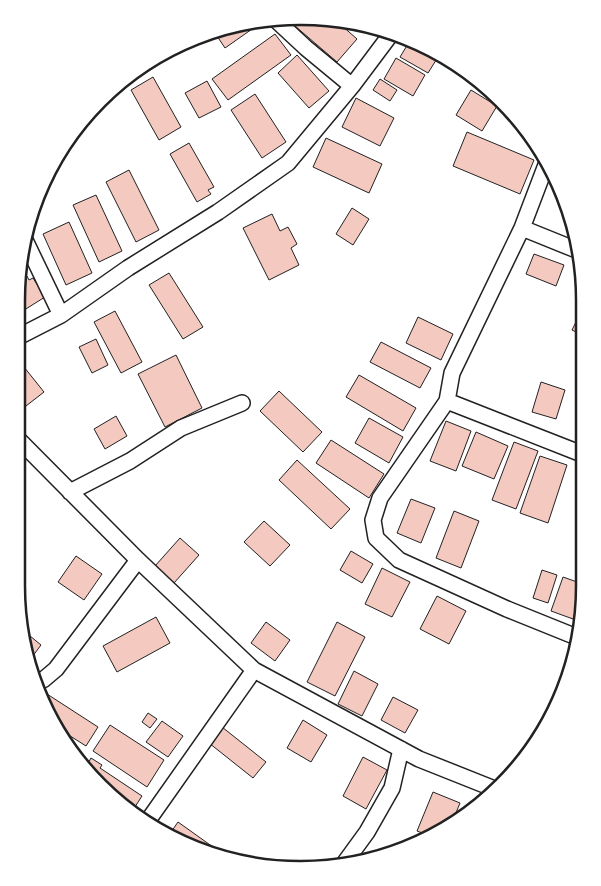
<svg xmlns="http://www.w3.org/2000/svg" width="601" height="886" font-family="Mulish,sans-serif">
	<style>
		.building { fill: #f3c9c0; stroke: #222 }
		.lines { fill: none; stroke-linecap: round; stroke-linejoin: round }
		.street-casing { stroke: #222; stroke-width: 18 }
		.street { stroke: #fff; stroke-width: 15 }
		.rim { fill: none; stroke: #222; stroke-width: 2.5 }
	</style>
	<rect width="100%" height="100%" fill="#fff"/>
	<path class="building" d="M300 16 340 24 357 39 337 62 288 20Z
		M254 26 255 27 225 48 215 33Z
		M275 34 291 55 228 100 212 79Z
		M411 39 438 57 428 73 400 57Z
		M297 55 329 91 309 108 278 73Z
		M396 58 425 75 413 96 384 79Z
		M153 77 181 127 159 140 131 90Z
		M380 79 397 90 390 101 373 90Z
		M207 81 221 107 199 118 185 93Z
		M471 90 497 106 482 131 456 115Z
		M255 94 286 142 262 158 231 110Z
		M356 98 394 118 380 146 342 127Z
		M467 132 534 160 520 194 453 166Z
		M326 138 382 164 369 193 313 167Z
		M189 143 214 187 208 190 211 194 197 202 170 154Z
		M129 170 159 230 136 242 106 182Z
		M96 195 122 251 99 262 73 205Z
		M352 208 369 219 353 245 336 234Z
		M272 214 280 231 288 227 297 244 291 248 299 265 269 280 243 228Z
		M69 222 92 273 66 285 43 234Z
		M534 254 564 265 556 286 526 274Z
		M169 273 203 327 183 339 149 285Z
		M27 276 29 280 33 278 45 297 21 312V279Z
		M585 304 584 336 572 330Z
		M115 311 142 362 121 373 94 322Z
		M418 317 453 334 441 360 406 343Z
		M96 339 108 365 92 373 79 347Z
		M381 342 431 368 420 388 370 362Z
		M176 355 202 408 165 427 138 374Z
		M20 362 44 392 26 406 19 397Z
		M359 375 416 408 403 431 346 397Z
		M541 382 565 390 556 419 532 412Z
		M279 391 322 432 303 452 260 411Z
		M116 416 127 436 105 449 94 429Z
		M369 418 403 437 389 463 355 443Z
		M446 421 471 431 456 471 430 461Z
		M476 432 508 446 494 479 462 466Z
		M331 440 384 474 369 498 316 463Z
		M514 442 538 451 516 509 492 500Z
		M540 456 567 465 548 523 520 513Z
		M297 460 350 509 331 529 279 480Z
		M411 499 435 508 421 543 397 533Z
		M454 511 479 521 461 568 436 558Z
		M264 521 290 545 270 566 244 542Z
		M180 538 199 555 174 583 155 566Z
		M351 551 373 564 362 583 340 570Z
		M76 556 102 574 84 600 58 582Z
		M382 568 410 582 392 617 365 604Z
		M542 570 557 575 548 603 533 598Z
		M563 577 580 583V600L573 619 551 611Z
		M437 596 466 611 449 644 420 629Z
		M156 617 170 643 117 672 103 646Z
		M266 622 290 640 275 661 251 643Z
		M337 622 365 637 335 696 307 682Z
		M24 631 41 645 29 661Z
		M570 662 572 663 555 711 550 719H548Z
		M354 671 378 684 362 716 338 704Z
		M47 694 98 727 86 746 56 727 43 701Z
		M393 697 418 710 405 733 381 720Z
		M148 713 157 719 150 728 142 722Z
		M303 720 327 735 311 762 287 748Z
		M162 721 183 736 168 757 146 742Z
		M110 725 164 760 147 787 93 751Z
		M222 727 266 762 253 778 209 743Z
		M363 757 387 770 366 809 343 796Z
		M91 758 102 765 100 768 142 796 131 813 86 767Z
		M433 792 460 803 451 825 442 832 430 836 417 831Z
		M178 822 213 847 209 852 192 848 169 835Z"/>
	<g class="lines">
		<defs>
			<path id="street" d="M277 21 306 48 352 86
				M546 165 522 228 452 373 447 401 380 498 373 520 376 538 399 560 507 609 579 638
				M522 228 574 249
				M24 238 61 315
				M20 336 61 315 128 268 218 212 288 163 352 86 391 34
				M447 401 582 454
				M19 440 138 560 254 670 419 759 497 790
				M70 492 130 461 181 428 242 403
				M33 680H43L56 669 138 560
				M147 822 254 670
				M343 865 367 832 392 788 401 749"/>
		</defs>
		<use href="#street" class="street-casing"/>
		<use href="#street" class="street"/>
	</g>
	<path d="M0 0H601V886H0ZM300 25H301A275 275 0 0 1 576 300V586A275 275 0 0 1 301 861H300A275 275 0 0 1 25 586V300A275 275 0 0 1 300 25Z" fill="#fff" fill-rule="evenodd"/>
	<path class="rim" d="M300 25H301A275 275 0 0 1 576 300V586A275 275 0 0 1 301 861H300A275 275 0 0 1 25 586V300A275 275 0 0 1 300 25Z"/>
</svg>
